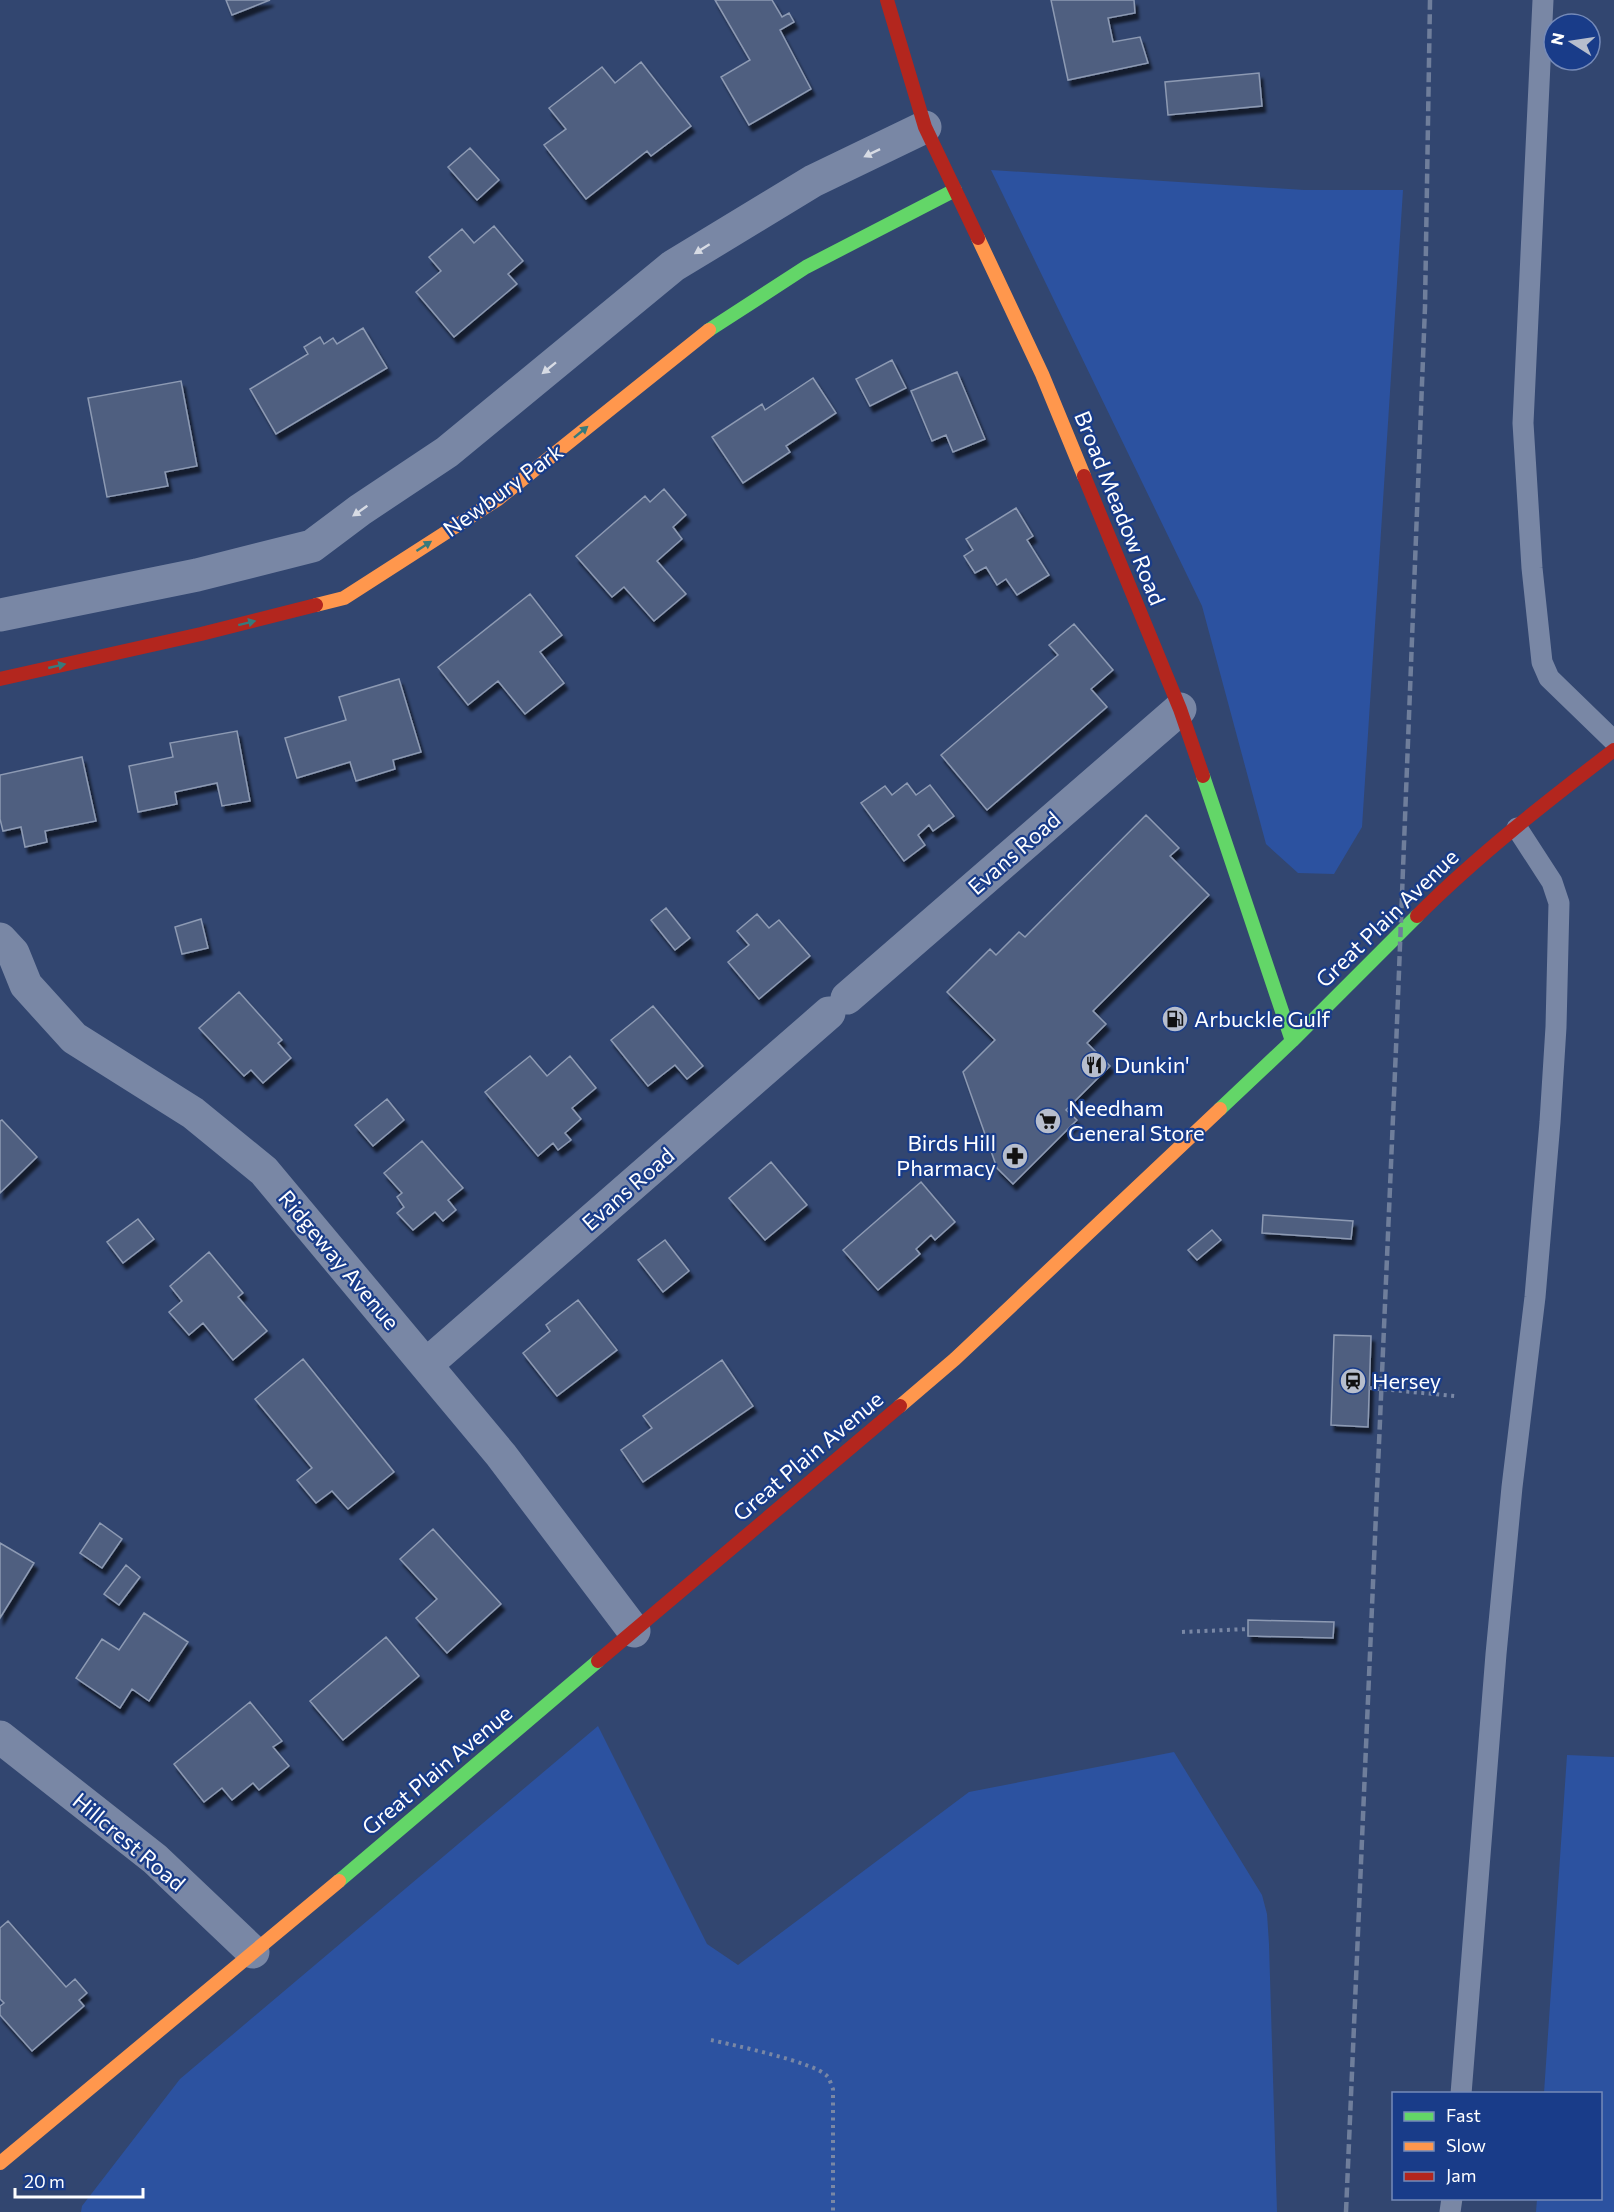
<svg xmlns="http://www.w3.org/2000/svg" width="1614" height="2212" font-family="Commissioner,sans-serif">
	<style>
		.green { fill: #2c52a0 }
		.building { fill: #4f5f80; stroke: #8d9ab3; stroke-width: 1.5; filter: url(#shadow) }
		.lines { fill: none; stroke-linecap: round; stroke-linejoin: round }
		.path { stroke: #7987a5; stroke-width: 4; stroke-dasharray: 3 4.5; stroke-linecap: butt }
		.lane { stroke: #7987a5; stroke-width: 21 }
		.street { stroke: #7987a5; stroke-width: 33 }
		.fast { stroke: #63d668; stroke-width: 14 }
		.slow { stroke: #ff974d; stroke-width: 14 }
		.jam { stroke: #b3261e; stroke-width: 14 }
		.rail { stroke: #6f7e9b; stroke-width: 4.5; stroke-dasharray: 10 4.5; stroke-linecap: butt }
		.oneway { fill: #d7dbe4 }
		.oneway2 { fill: #377a7c }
		.labels { text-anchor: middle; stroke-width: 4.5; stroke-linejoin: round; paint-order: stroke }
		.street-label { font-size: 22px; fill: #fff; stroke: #193c89 }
		.poi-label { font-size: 22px; fill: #fff; stroke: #193c89; text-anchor: start }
	</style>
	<defs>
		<filter id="shadow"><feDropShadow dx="3.5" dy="6" stdDeviation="1.5" flood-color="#0009"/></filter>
	</defs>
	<rect width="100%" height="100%" fill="#324670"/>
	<path class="green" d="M991 170 1304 190H1403L1362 827 1334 874 1298 873 1266 844 1202 606Z
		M598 1726 707 1944 738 1965 969 1792 1174 1752 1262 1895 1267 1914 1269 1944 1277 2212H81L82 2206 180 2079Z
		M1567 1755 1614 1757V2212H1536L1537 2199 1600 2198V2094L1544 2093Z"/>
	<path class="building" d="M226 0H270L232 15Z
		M715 0H772L782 17 789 13 794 22 780 30 811 89 749 125 721 77 750 60Z
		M1051 0H1134L1135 13 1108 18 1113 42 1140 37 1148 63 1068 80Z
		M641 62 691 126 651 156 647 151 586 199 544 145 566 129 549 108 602 67 615 83Z
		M1259 73 1262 106 1168 115 1165 82Z
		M470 148 499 180 477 200 448 167Z
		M494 226 523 261 508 274 517 284 454 337 416 292 441 271 429 257 462 229 474 243Z
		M363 328 387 368 276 434 250 389 308 354 304 347 320 337 324 344 333 338 337 344Z
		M892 360 906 388 870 406 856 379Z
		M957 372 985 439 953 452 946 435 932 441 911 391Z
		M813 378 836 413 786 446 790 452 743 483 712 437 762 404 765 410Z
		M181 381 197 466 165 472 168 486 107 497 88 398Z
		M664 489 686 515 673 527 682 539 657 561 686 594 654 621 624 587 612 597 576 556 645 496 650 502Z
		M1016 508 1033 536 1027 540 1049 575 1017 595 1006 579 997 585 986 567 975 573 964 556 973 550 966 539Z
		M530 594 562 635 540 652 564 683 525 714 498 681 468 705 438 667Z
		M1074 624 1113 670 1091 689 1107 707 987 810 941 755 1058 655 1049 645Z
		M399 679 421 752 393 760 395 769 356 781 350 762 297 778 285 738 346 720 339 697Z
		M237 731 250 801 222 806 217 783 175 792 177 804 138 812 129 766 173 757 170 743Z
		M82 757 96 821 45 831 47 842 25 847 21 827 3 831 0 819V775Z
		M907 783 916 795 930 785 954 816 933 831 929 825 918 835 925 845 904 861 861 803 885 786 892 795Z
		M1146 815 1179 848 1170 856 1209 895 1093 1011 1106 1024 1087 1043 1110 1066 1066 1110 1077 1120 1013 1184 997 1168 963 1072 995 1040 947 992 990 949 996 955 1019 932 1025 937Z
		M666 908 690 938 675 950 651 920Z
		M757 914 769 928 779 920 810 956 759 999 728 962 749 945 737 931Z
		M201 919 208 948 182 954 175 927Z
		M239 992 282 1040 278 1043 291 1058 263 1083 251 1070 244 1076 199 1028Z
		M653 1006 703 1066 687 1079 675 1065 648 1086 611 1040Z
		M530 1056 547 1076 570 1056 596 1088 572 1108 581 1119 565 1133 571 1140 558 1150 553 1143 538 1156 485 1092Z
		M387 1099 404 1120 373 1146 355 1125Z
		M2 1120 37 1157 0 1193V1121Z
		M422 1141 463 1188 448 1200 456 1210 443 1221 435 1212 413 1230 397 1213 404 1207 397 1197 402 1193 384 1173Z
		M771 1162 807 1205 765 1240 729 1198Z
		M921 1182 955 1222 935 1240 931 1235 916 1249 920 1254 878 1290 843 1250Z
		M1263 1215 1353 1221 1351 1239 1262 1233Z
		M138 1219 154 1239 123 1263 107 1242Z
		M1212 1230 1221 1240 1197 1260 1188 1250Z
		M665 1240 689 1271 663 1292 638 1260Z
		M209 1252 243 1293 238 1297 267 1331 233 1360 203 1323 189 1335 169 1312 182 1301 170 1286Z
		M578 1300 617 1350 557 1396 523 1353 550 1331 546 1325Z
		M1334 1335 1371 1336 1368 1427 1331 1425Z
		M303 1359 394 1472 348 1509 332 1491 316 1503 297 1480 312 1468 255 1399Z
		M722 1360 753 1406 643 1482 621 1450 652 1428 643 1416Z
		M100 1523 122 1539 102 1568 80 1553Z
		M433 1529 501 1604 447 1653 416 1618 437 1599 400 1559Z
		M0 1543 34 1563 0 1618Z
		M126 1565 140 1577 119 1605 104 1594Z
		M144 1613 188 1642 149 1701 132 1689 120 1708 76 1678 102 1639 119 1650Z
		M1248 1620 1334 1622 1333 1638 1248 1636Z
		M386 1637 419 1676 343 1740 310 1701Z
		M250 1702 282 1741 273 1747 289 1766 259 1790 253 1783 232 1800 222 1788 204 1802 174 1764Z
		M8 1921 66 1987 75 1979 87 1993 79 2000 84 2006 32 2051 0 2015V2006L4 2003 0 1999V1928Z"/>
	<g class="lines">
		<path class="path" d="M1369 1388 1455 1396
			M1182 1632 1248 1629
			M711 2040C733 2045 814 2062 827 2076 830 2079 831 2085 833 2089V2212"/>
		<path class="lane" d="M1543 0 1523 423 1532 568 1542 662 1549 678 1614 741
			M1461 2094 1496 1654 1512 1487 1535 1297 1550 1122 1556 1027 1559 903 1552 882 1517 828
			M1450 2212 1452 2198"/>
		<path class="street" d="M0 615 197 575 312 546 360 510 447 452 673 266 813 181 925 127
			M0 939 13 953 26 985 74 1038 193 1113 264 1171 501 1455 634 1631
			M847 998 1180 709
			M427 1364 829 1013
			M0 1737 155 1859 253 1952"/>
		<path class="fast" d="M709 330 806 267 955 190
			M1203 776 1292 1041
			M1220 1109 1292 1041 1417 916
			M339 1881 598 1661"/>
		<path class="slow" d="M978 238 1042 374 1084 476
			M316 605 344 598 498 499 709 330
			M900 1406 955 1359 1220 1109
			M0 2163 339 1881"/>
		<path class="jam" d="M887 0 925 127 978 238
			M1084 476 1180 709 1203 776
			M0 679 201 634 316 605
			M1417 916C1477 856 1546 802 1614 750
			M598 1661 900 1406"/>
		<path class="rail" d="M1346 2212 1396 1048 1425 307 1430 0"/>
	</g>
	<defs><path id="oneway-solid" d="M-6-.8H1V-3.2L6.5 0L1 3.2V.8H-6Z" transform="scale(1.5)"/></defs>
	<g class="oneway">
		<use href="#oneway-solid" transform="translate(872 153) rotate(154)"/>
		<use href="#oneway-solid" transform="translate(702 249) rotate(148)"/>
		<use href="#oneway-solid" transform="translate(549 368) rotate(141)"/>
		<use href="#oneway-solid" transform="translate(360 511) rotate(145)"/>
	</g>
	<g class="oneway2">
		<use href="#oneway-solid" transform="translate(581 432) rotate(-39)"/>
		<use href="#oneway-solid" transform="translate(424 546) rotate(-33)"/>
		<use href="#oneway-solid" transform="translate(247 623) rotate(-14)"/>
		<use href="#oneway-solid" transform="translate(57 666) rotate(-13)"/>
	</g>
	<defs>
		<symbol id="fuel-disc" viewBox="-11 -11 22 22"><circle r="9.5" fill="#b7becd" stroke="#193c89"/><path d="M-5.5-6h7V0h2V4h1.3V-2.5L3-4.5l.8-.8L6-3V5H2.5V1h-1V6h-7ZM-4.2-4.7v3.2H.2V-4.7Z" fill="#111"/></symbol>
		<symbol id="restaurant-disc" viewBox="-11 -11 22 22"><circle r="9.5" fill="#b7becd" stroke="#193c89"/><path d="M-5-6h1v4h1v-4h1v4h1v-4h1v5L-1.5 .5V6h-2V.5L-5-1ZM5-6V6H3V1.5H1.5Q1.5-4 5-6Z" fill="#111"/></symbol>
		<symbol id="supermarket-disc" viewBox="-11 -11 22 22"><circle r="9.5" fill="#b7becd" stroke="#193c89"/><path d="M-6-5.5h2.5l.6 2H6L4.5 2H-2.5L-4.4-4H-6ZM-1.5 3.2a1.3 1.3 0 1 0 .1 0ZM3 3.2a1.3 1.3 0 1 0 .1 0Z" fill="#111"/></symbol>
		<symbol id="pharmacy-disc" viewBox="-11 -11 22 22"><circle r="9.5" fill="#b7becd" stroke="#193c89"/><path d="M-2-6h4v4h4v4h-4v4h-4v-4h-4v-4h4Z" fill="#111"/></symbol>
		<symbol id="station-disc" viewBox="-11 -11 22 22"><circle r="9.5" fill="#b7becd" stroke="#193c89"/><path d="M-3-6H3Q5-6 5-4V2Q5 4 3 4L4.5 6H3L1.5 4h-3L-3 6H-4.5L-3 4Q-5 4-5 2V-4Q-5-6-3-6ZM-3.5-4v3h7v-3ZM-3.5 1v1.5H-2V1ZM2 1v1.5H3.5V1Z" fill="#111"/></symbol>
	</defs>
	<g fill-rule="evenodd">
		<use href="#fuel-disc" x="1160" y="1004" width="30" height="30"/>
		<use href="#restaurant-disc" x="1079" y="1050" width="30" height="30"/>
		<use href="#supermarket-disc" x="1033" y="1106" width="30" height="30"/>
		<use href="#pharmacy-disc" x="1000" y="1141" width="30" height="30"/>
		<use href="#station-disc" x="1338" y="1366" width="30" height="30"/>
	</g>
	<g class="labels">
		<g class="street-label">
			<text transform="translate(503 490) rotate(-36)" y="8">Newbury Park</text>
			<text transform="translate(1120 508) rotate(68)" y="8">Broad Meadow Road</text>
			<text transform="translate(1014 853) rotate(-41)" y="8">Evans Road</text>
			<text transform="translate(1387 918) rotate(-44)" y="8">Great Plain Avenue</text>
			<text transform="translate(628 1189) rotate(-41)" y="8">Evans Road</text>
			<text transform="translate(339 1260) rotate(50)" y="8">Ridgeway Avenue</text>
			<text transform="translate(808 1456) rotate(-40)" y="8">Great Plain Avenue</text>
			<text transform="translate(437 1770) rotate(-40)" y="8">Great Plain Avenue</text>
			<text transform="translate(129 1842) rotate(40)" y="8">Hillcrest Road</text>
		</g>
		<g class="poi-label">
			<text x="1194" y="1027">Arbuckle Gulf</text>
			<text x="1114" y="1073">Dunkin'</text>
			<text x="1068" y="1116">Needham<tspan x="1068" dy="25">General Store</tspan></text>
			<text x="996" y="1151" text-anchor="end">Birds Hill<tspan x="996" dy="25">Pharmacy</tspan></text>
			<text x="1372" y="1389">Hersey</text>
		</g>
	</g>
	<rect x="1392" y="2092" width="210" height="108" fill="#193c89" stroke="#758ab8" stroke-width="1.5"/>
	<rect x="1404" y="2112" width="30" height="9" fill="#63d668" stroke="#758ab8" stroke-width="1.5"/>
	<text x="1446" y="2122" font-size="18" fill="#ffffff">Fast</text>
	<rect x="1404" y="2142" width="30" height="9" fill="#ff974d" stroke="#758ab8" stroke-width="1.5"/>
	<text x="1446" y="2152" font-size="18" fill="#ffffff">Slow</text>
	<rect x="1404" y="2172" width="30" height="9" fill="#b3261e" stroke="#758ab8" stroke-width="1.5"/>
	<text x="1446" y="2182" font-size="18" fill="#ffffff">Jam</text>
	<g transform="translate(1572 42) rotate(282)"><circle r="28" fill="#193c89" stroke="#758ab8" stroke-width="1.5"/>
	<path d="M0-4.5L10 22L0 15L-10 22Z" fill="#b7becd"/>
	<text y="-9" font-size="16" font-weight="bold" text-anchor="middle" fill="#ffffff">N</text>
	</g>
	<path d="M15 2188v9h128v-9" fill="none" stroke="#ffffff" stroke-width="3"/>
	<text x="24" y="2188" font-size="18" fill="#ffffff" stroke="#193c89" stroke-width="4.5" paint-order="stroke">20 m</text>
</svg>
